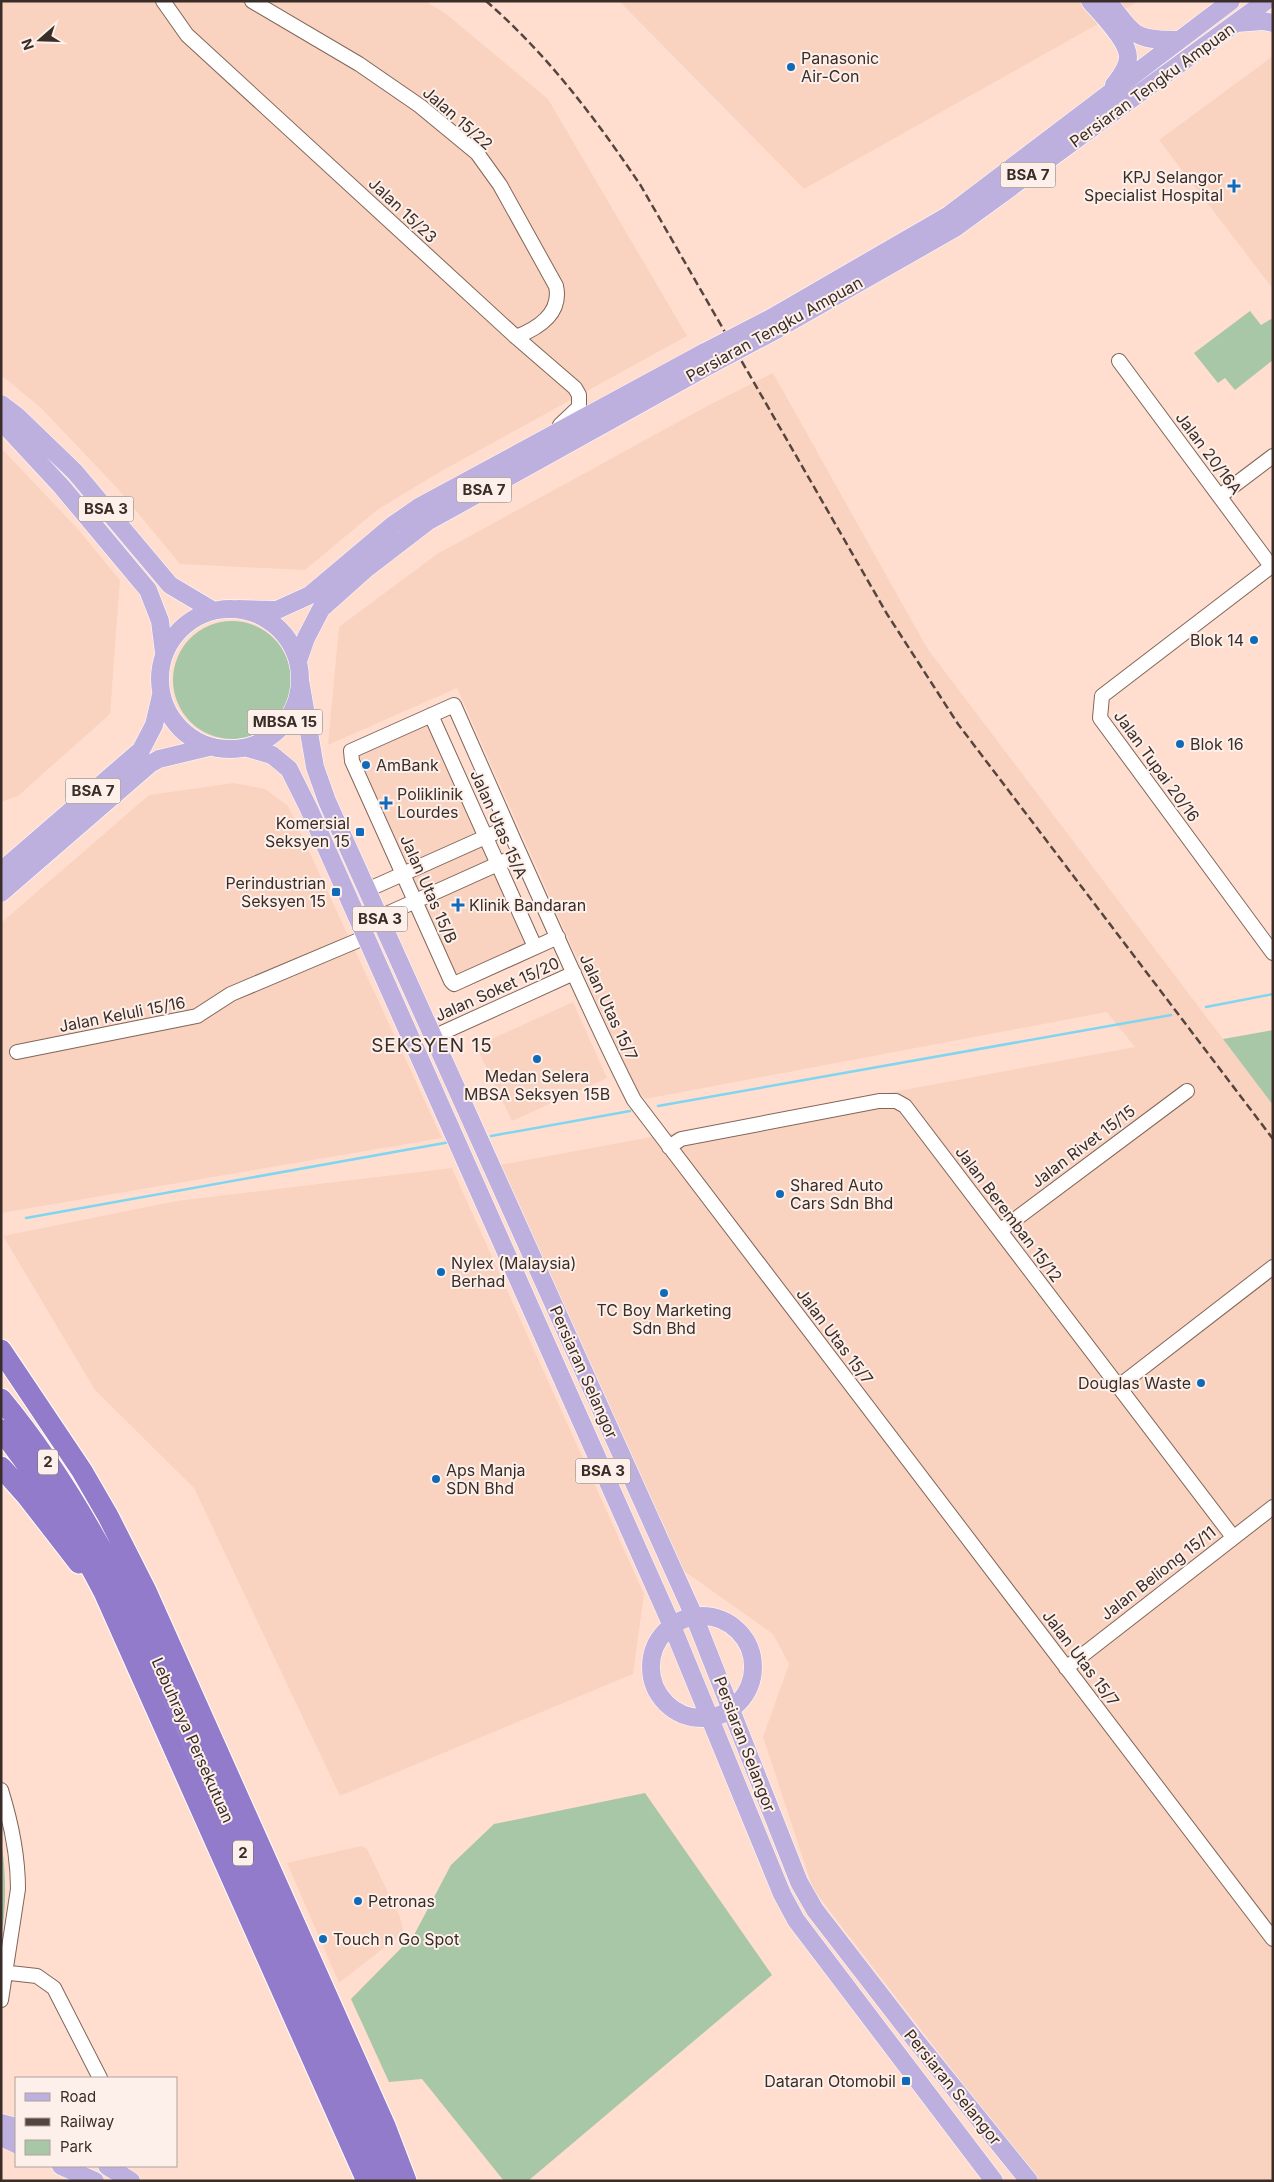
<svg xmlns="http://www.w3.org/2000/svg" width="1274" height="2182" font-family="Inter,sans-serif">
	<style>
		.built { fill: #fad2c0 }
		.green { fill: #a7c7a6 }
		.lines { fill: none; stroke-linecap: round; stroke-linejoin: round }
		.stream { stroke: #80d5f1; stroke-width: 2.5 }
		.minor-casing { stroke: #826659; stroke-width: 16 }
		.major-casing { stroke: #fff; stroke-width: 19 }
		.highway-casing { stroke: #fff; stroke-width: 23 }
		.minor { stroke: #fff; stroke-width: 14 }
		.major { stroke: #bdb0df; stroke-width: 18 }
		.highway { stroke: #917bca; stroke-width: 21 }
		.rail { stroke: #55453f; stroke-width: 2.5; stroke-dasharray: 8 4; stroke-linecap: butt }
		.major-bridge-casing { stroke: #fff; stroke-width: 19; stroke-linecap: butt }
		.major-bridge { stroke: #bdb0df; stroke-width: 18 }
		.poi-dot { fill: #106ab7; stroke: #fdf0ea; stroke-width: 2 }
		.labels { text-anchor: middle; stroke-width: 4; stroke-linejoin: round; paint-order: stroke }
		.shield { fill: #fdf0ea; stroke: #746862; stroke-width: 1 }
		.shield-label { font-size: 15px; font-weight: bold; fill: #3a2d28 }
		.poi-label { font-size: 16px; fill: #3a2d28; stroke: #fdf0ea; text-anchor: start }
		.street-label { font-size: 16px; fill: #3a2d28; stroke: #fdf0ea }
		.quarter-label { font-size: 19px; letter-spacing: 1px; fill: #3a2d28; stroke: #fdf0ea }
	</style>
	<rect width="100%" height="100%" fill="#ffdecf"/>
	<path class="built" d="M1 1H425L445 13 548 99 687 336 438 473 377 510 305 570 180 564 118 489 41 408 1 375Z
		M619 1H1139L804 189Z
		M1273 56V289L1159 140Z
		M773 373 927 648 1273 1105V2181H1037L813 1889 763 1737 789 1664 773 1634 677 1566 494 1166 1135 1047 1107 1012 645 1099 633 1084 457 688 328 745 339 627 437 554 711 404Z
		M1 448 76 527 120 580 110 714 18 796 1 802Z
		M429 720 530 946 454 979 355 754Z
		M234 783 265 789 288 806 442 1138 1 1213V923L149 795Z
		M573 1002 607 1078 512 1121 476 1046Z
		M452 1168 644 1594 633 1674 340 1796 194 1488 95 1390 3 1236 176 1201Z
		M361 1846 367 1849 400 1917 403 1930 399 1936 339 1983 287 1863Z"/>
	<path class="green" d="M1250 311 1261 325 1271 319 1273 321V360L1235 390 1225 378 1218 383 1194 353Z
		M173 680a59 59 0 1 1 118 0a59 59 0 1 1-118 0Z
		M1273 1030V1105L1223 1039Z
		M645 1793 772 1975 528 2181H504L422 2079 389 2082 351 1999 414 1935 451 1865 494 1824Z
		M1 1841C6 1869 7 1908 1 1936Z"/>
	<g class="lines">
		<path class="stream" d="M1206 1007 1273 994
			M658 1106 1171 1015
			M491 1136 630 1111
			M26 1218 450 1142"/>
		<defs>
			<path id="minor" d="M163 1 187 35 516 337 575 388 579 395V407L560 425
				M252 1 359 64 420 106 477 153 500 185 556 286C562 313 539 328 516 337
				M1119 361 1271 566
				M1220 496 1273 456
				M1273 565 1102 696 1100 718 1273 953
				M431 715 535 947
				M367 890 508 827
				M380 917 520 854
				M558 937 454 984 451 981 352 761 351 751 454 705 508 827 515 843C554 929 591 1016 634 1100L1273 1939
				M433 1037 574 973
				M17 1052 197 1016 231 994 366 937
				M669 1147 681 1139 879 1101H896L905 1106 1233 1537
				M1001 1230 1187 1091
				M1119 1386 1273 1267
				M1066 1668 1273 1507
				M1 1790C11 1822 18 1855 18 1889L1 2000
				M1 1972 37 1976 54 1988 100 2078"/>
			<path id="major" d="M1090 1C1101 14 1128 40 1128 57 1128 68 1120 77 1114 85
				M1108 1C1136 37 1133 40 1180 40
				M1237 23 1263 21 1273 23
				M771 318 949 215 1231 1
				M776 330 955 228 1266 1
				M1 404 18 417 75 472 170 585 212 610
				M1 421 62 487 148 590 160 621 164 653
				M160 679a70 70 0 1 1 140 0a70 70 0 1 1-140 0Z
				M239 609 277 610 310 595 393 525 419 507 705 352
				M298 661 306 638 321 609 367 568 427 522 712 364
				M300 680 315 767 327 801 694 1616 799 1882 815 1910 913 2037 1029 2181
				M248 748 272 755 289 769 309 809 672 1626 782 1894 796 1920 994 2181
				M1 871 141 750 154 725 161 695
				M1 893 150 764 159 759 209 747
				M651 1667a51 51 0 1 1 102 0a51 51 0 1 1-102 0Z
				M1 2123 16 2127
				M1 2137 16 2144
				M61 2166 95 2181
				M107 2166 131 2181"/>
			<path id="highway" d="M1 1350 82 1471 108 1516 146 1591 385 2126 406 2181
				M1 1399C96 1514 154 1652 214 1787 272 1919 330 2050 389 2181
				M1 1430C41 1481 74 1534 104 1592L367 2181
				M1 1467 27 1496 79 1563"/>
		</defs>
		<use href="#minor" class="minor-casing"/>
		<use href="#major" class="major-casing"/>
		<use href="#highway" class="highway-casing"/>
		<use href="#minor" class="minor"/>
		<use href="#major" class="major"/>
		<use href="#highway" class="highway"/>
		<path class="rail" d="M486 1C547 54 596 119 641 186L887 614 958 724 1273 1139"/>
		<defs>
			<path id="major-bridge" d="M705 352 771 318
				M712 364 776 330"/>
		</defs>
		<use href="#major-bridge" class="major-bridge-casing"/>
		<use href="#major-bridge" class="major-bridge"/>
	</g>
	<g class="poi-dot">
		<circle cx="791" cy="67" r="5"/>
		<path d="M1231.5 178.5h5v5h5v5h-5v5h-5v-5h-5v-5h5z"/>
		<circle cx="1254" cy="640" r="5"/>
		<circle cx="1180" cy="744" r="5"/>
		<circle cx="366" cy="765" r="5"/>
		<path d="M383.5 795.5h5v5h5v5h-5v5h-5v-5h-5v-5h5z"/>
		<rect x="355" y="827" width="10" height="10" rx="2.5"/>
		<rect x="331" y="887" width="10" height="10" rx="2.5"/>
		<path d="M455.5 897.5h5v5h5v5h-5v5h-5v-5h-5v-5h5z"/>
		<circle cx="537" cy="1059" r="5"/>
		<circle cx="780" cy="1194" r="5"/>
		<circle cx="441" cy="1272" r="5"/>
		<circle cx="664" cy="1293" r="5"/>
		<circle cx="1201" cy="1383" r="5"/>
		<circle cx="436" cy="1479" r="5"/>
		<circle cx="358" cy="1901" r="5"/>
		<circle cx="323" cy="1939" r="5"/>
		<rect x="901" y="2076" width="10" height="10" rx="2.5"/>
	</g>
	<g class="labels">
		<g class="shield">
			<rect x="1000.5" y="162.5" width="55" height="25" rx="4"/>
			<rect x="456.5" y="477.5" width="55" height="25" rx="4"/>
			<rect x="78.5" y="496.5" width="55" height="25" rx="4"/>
			<rect x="247.5" y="709.5" width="75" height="25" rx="4"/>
			<rect x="65.5" y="778.5" width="55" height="25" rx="4"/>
			<rect x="352.5" y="906.5" width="55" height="25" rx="4"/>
			<rect x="38" y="1449.5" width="20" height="25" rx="4"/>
			<rect x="575.5" y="1458.5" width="55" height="25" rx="4"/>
			<rect x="233" y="1840.5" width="20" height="25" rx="4"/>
		</g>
		<g class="shield-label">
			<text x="1028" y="180">BSA 7</text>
			<text x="484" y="495">BSA 7</text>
			<text x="106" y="514">BSA 3</text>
			<text x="285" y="727">MBSA 15</text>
			<text x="93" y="796">BSA 7</text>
			<text x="380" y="924">BSA 3</text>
			<text x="48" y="1467">2</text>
			<text x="603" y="1476">BSA 3</text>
			<text x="243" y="1858">2</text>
		</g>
		<g class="poi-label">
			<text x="801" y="64">Panasonic<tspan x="801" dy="18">Air-Con</tspan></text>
			<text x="1223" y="183" text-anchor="end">KPJ Selangor<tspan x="1223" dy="18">Specialist Hospital</tspan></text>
			<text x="1244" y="646" text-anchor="end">Blok 14</text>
			<text x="1190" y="750">Blok 16</text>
			<text x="376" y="771">AmBank</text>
			<text x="397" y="800">Poliklinik<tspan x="397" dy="18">Lourdes</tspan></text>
			<text x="350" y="829" text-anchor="end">Komersial<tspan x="350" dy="18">Seksyen 15</tspan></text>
			<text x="326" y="889" text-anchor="end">Perindustrian<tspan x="326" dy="18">Seksyen 15</tspan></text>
			<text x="469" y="911">Klinik Bandaran</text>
			<text x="537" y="1082" text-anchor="middle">Medan Selera<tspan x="537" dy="18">MBSA Seksyen 15B</tspan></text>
			<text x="790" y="1191">Shared Auto<tspan x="790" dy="18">Cars Sdn Bhd</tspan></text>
			<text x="451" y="1269">Nylex (Malaysia)<tspan x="451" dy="18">Berhad</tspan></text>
			<text x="664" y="1316" text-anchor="middle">TC Boy Marketing<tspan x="664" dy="18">Sdn Bhd</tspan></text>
			<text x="1191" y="1389" text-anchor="end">Douglas Waste</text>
			<text x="446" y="1476">Aps Manja<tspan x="446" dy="18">SDN Bhd</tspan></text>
			<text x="368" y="1907">Petronas</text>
			<text x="333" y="1945">Touch n Go Spot</text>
			<text x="896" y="2087" text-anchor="end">Dataran Otomobil</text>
		</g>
		<g class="street-label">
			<text transform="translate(1152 85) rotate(-36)" y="6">Persiaran Tengku Ampuan</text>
			<text transform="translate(458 118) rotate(41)" y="6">Jalan 15/22</text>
			<text transform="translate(403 210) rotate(43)" y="6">Jalan 15/23</text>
			<text transform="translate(774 329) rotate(-29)" y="6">Persiaran Tengku Ampuan</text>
			<text transform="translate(1209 453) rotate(53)" y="6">Jalan 20/16A</text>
			<text transform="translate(1157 766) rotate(54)" y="6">Jalan Tupai 20/16</text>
			<text transform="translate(499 824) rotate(66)" y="6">Jalan Utas 15/A</text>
			<text transform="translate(429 889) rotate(66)" y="6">Jalan Utas 15/B</text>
			<text transform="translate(497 989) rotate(-24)" y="6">Jalan Soket 15/20</text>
			<text transform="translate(609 1007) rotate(65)" y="6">Jalan Utas 15/7</text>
			<text transform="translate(122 1014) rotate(-11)" y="6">Jalan Keluli 15/16</text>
			<text transform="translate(1083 1146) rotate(-37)" y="6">Jalan Rivet 15/15</text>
			<text transform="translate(1009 1214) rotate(53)" y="6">Jalan Beremban 15/12</text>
			<text transform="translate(835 1336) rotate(53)" y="6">Jalan Utas 15/7</text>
			<text transform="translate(584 1372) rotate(66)" y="6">Persiaran Selangor</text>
			<text transform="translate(1158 1573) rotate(-38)" y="6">Jalan Beliong 15/11</text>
			<text transform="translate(1081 1658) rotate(53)" y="6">Jalan Utas 15/7</text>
			<text transform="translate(193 1740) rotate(66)" y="6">Lebuhraya Persekutuan</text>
			<text transform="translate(745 1744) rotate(69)" y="6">Persiaran Selangor</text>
			<text transform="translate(953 2087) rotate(51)" y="6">Persiaran Selangor</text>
		</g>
		<g class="quarter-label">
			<text x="432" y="1052">SEKSYEN 15</text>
		</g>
	</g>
	<rect width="1274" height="2182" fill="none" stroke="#3a2d28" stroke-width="5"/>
	<rect x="15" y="2077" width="162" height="90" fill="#fdf0ea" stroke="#afa29c"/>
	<rect x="25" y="2093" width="25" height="8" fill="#bdb0df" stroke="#afa29c"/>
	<text x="60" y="2102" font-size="15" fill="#3a2d28">Road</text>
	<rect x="25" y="2118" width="25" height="8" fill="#55453f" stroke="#afa29c"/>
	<text x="60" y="2127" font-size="15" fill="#3a2d28">Railway</text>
	<rect x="25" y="2140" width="25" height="15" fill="#a7c7a6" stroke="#afa29c"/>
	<text x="60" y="2152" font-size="15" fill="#3a2d28">Park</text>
	<g transform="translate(40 40) rotate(250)" stroke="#fdf0ea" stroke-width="4" paint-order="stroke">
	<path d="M0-4L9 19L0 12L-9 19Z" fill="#3a2d28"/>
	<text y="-8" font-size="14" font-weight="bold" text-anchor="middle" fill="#3a2d28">N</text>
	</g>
</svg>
